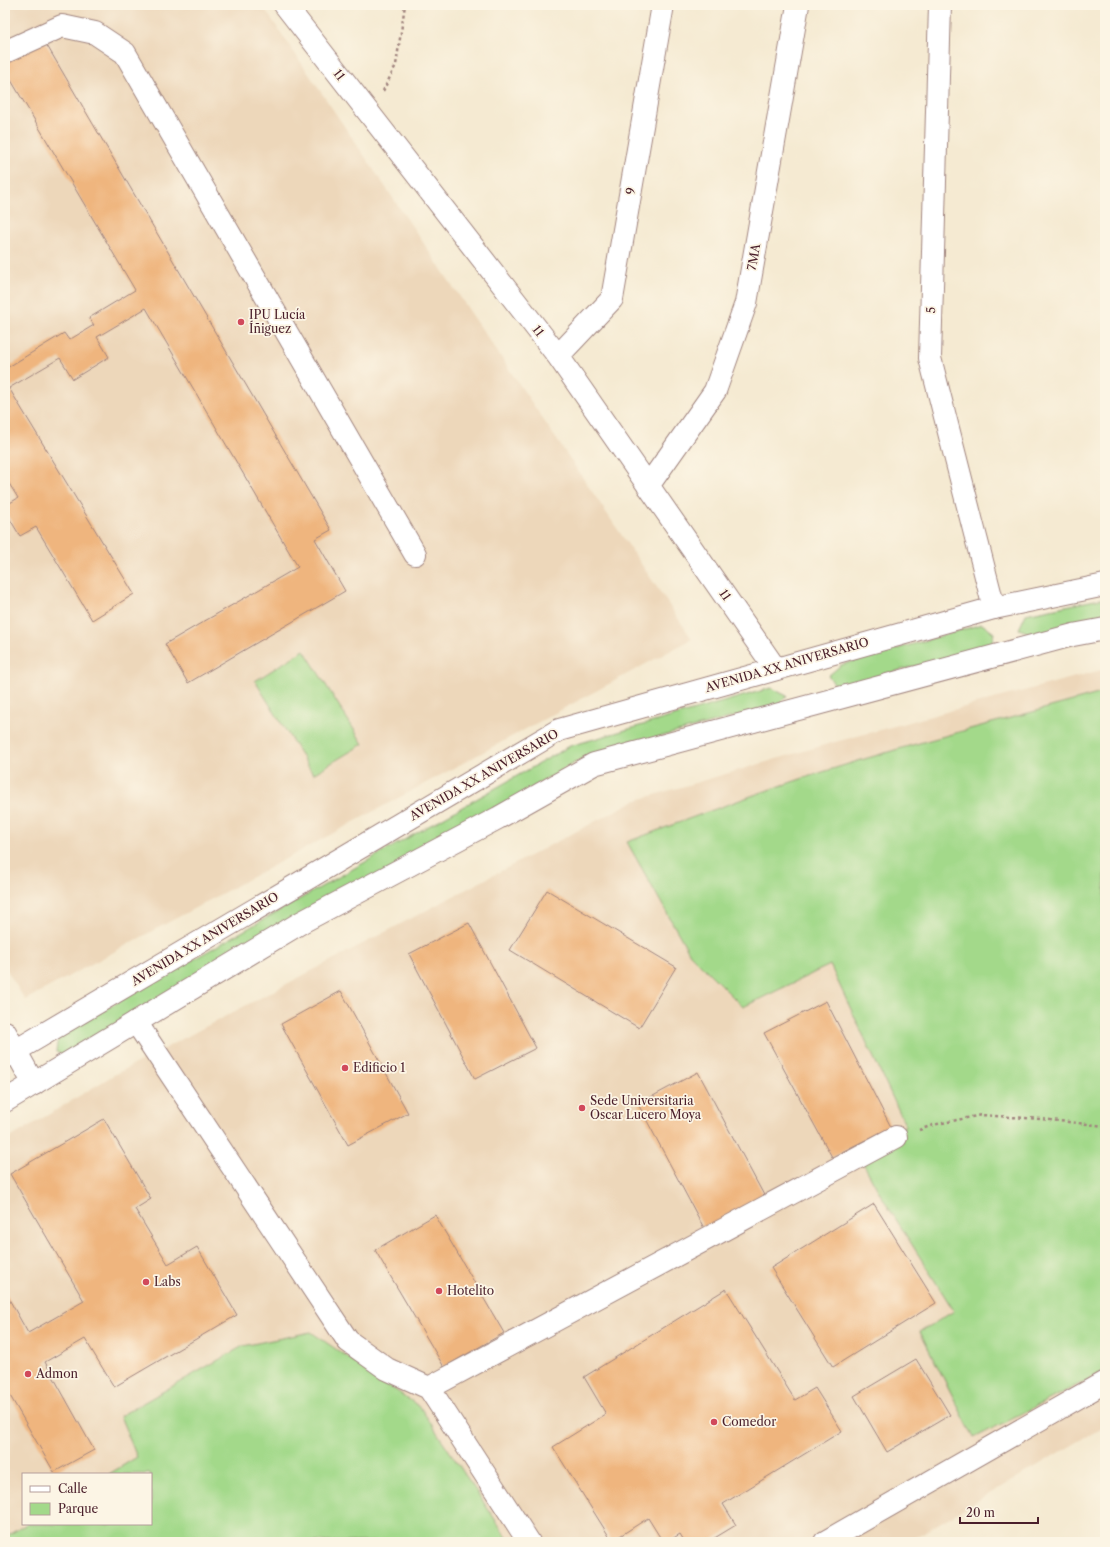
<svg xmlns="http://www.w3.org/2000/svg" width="1110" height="1547" font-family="'Libre Caslon Text',serif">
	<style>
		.built { fill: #edd7ba; fill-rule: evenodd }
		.green { fill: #a3d98a; stroke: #767c5a }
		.building { fill: #efb57e }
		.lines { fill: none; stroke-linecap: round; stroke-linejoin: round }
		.minor-casing { stroke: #a0847e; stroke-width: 24 }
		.major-casing { stroke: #a0847e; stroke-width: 24 }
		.path { stroke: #a0847e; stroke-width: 2.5; stroke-dasharray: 3 3; stroke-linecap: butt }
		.minor { stroke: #fff; stroke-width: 22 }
		.major { stroke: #fff; stroke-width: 22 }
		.poi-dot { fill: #d1495b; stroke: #fcf5e5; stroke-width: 1.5 }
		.labels { text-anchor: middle; stroke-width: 3.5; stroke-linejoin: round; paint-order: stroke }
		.street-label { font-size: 12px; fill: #4a1f2b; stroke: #fcf5e5 }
		.poi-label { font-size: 12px; fill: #4a1f2b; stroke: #fcf5e5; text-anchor: start }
	</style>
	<rect width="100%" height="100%" fill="#fcf5e5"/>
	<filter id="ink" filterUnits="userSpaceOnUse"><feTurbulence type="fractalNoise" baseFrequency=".025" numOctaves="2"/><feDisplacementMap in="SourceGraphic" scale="8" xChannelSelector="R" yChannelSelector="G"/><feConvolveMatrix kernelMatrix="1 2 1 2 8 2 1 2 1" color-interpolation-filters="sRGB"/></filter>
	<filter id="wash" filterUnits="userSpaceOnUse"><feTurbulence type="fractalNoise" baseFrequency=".012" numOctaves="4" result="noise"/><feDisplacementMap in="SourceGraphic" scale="16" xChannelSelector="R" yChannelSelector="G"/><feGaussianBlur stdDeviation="0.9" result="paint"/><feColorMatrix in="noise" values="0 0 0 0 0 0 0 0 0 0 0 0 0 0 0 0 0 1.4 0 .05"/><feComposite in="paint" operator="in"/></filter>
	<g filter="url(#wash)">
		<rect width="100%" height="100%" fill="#f5ead2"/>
		<path class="built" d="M5 5H262L692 639 25 1000 5 967Z
			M1105 669V1426L907 1542H5V1141L112 1076 634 801 828 744ZM23 1474H151V1524H23Z"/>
		<path class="green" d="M1105 598V620L1035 635 1019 629 1026 614Z
			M982 624 994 633 991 646 837 687 828 676 841 665Z
			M304 650 363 744 313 774 255 681Z
			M771 688 787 696 778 705 585 757 67 1056 56 1052 58 1036 570 746Z
			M1105 692V1371L974 1438 920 1332 954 1311 880 1194 857 1152 906 1126 830 965 743 1007 690 954 627 842C694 817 761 791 829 770 920 741 1013 718 1105 692Z
			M311 1332 420 1407 510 1542H5V1537L27 1524H151V1474H109L137 1457 120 1416 243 1346Z"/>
		<g id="blocks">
			<path class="building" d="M42 37 331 530 315 539 345 591 188 683 165 644 298 567 146 308 97 337 109 357 73 379 60 358 9 388 134 594 92 620 36 527 20 536 5 511V506L18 498 5 477V369L64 333 69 340 94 325 89 318 135 290 5 70V59Z
				M547 890 676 967 639 1028 510 950Z
				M469 923 536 1048 475 1079 409 954Z
				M341 991 408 1113 348 1145 281 1024Z
				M826 1001 891 1127 832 1157 764 1033Z
				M698 1072 766 1199 705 1230 638 1104Z
				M104 1119 151 1199 135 1209 168 1264 197 1247 237 1315 114 1387 85 1339 45 1362 94 1450 54 1472 5 1387V1292L28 1333 84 1301 10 1174Z
				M874 1204 936 1303 833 1367 771 1268Z
				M435 1215 504 1333 444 1367 375 1250Z
				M726 1289 795 1400 815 1388 842 1431 723 1504 736 1525 708 1542H685L680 1534 667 1542H663L648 1518 612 1541 553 1447 606 1414 584 1377Z
				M916 1359 950 1415 887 1452 854 1396Z"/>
		</g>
	</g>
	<g filter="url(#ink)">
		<use href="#blocks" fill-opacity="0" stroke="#a0847e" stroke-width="1"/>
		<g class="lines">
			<defs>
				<path id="minor" d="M285 5 558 356 775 668
					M940 5 930 358 994 608
					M5 52 62 26 95 33 125 53 415 554
					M558 356 612 299 663 5
					M648 486 715 391 746 303 798 5
					M136 1022 348 1341 387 1369 429 1388 896 1137
					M5 1032 34 1084
					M429 1388 529 1542
					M825 1542 1105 1382"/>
				<path id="major" d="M5 1057 559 730 994 608 1105 585
					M5 1101 302 922 498 818 594 764 1073 635 1105 629"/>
			</defs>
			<use href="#minor" class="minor-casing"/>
			<use href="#major" class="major-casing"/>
			<path class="path" d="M383 91 396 65 405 5
				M919 1130 933 1125 981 1115 1041 1119 1105 1126"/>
			<use href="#minor" class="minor"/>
			<use href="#major" class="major"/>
		</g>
	</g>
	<g class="poi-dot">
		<circle cx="241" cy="322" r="4"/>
		<circle cx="345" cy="1068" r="4"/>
		<circle cx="582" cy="1108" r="4"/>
		<circle cx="146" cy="1282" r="4"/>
		<circle cx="439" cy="1291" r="4"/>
		<circle cx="28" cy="1374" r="4"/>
		<circle cx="714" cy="1422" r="4"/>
	</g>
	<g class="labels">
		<g class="street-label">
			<text transform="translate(339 75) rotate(52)" y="4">11</text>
			<text transform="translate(631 191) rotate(-80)" y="4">9</text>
			<text transform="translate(754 257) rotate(-80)" y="4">7MA</text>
			<text transform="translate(931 310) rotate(-88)" y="4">5</text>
			<text transform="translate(538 331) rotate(52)" y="4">11</text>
			<text transform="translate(725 595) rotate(55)" y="4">11</text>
			<text transform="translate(787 665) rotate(-16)" y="4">AVENIDA XX ANIVERSARIO</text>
			<text transform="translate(484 775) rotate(-30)" y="4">AVENIDA XX ANIVERSARIO</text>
			<text transform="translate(205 939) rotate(-31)" y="4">AVENIDA XX ANIVERSARIO</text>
		</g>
		<g class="poi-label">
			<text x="249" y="319">IPU Lucía<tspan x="249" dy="14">Íñiguez</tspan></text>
			<text x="353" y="1072">Edificio 1</text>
			<text x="590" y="1105">Sede Universitaria<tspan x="590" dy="14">Oscar Lucero Moya</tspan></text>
			<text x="154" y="1286">Labs</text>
			<text x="447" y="1295">Hotelito</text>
			<text x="36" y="1378">Admon</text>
			<text x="722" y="1426">Comedor</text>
		</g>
	</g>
	<rect width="1110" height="1547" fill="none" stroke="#fcf5e5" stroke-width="20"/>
	<rect x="22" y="1473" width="130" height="52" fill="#fcf5e5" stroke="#b59f9b"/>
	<rect x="30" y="1486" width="20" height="6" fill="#ffffff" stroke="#b59f9b"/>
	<text x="58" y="1493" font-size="12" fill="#4a1f2b">Calle</text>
	<rect x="30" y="1503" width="20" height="12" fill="#a3d98a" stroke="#b59f9b"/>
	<text x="58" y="1513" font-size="12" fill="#4a1f2b">Parque</text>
	<path d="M960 1517v6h78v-6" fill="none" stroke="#4a1f2b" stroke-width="2"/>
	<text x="966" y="1517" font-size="12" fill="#4a1f2b" stroke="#fcf5e5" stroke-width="3" paint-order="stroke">20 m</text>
</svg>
